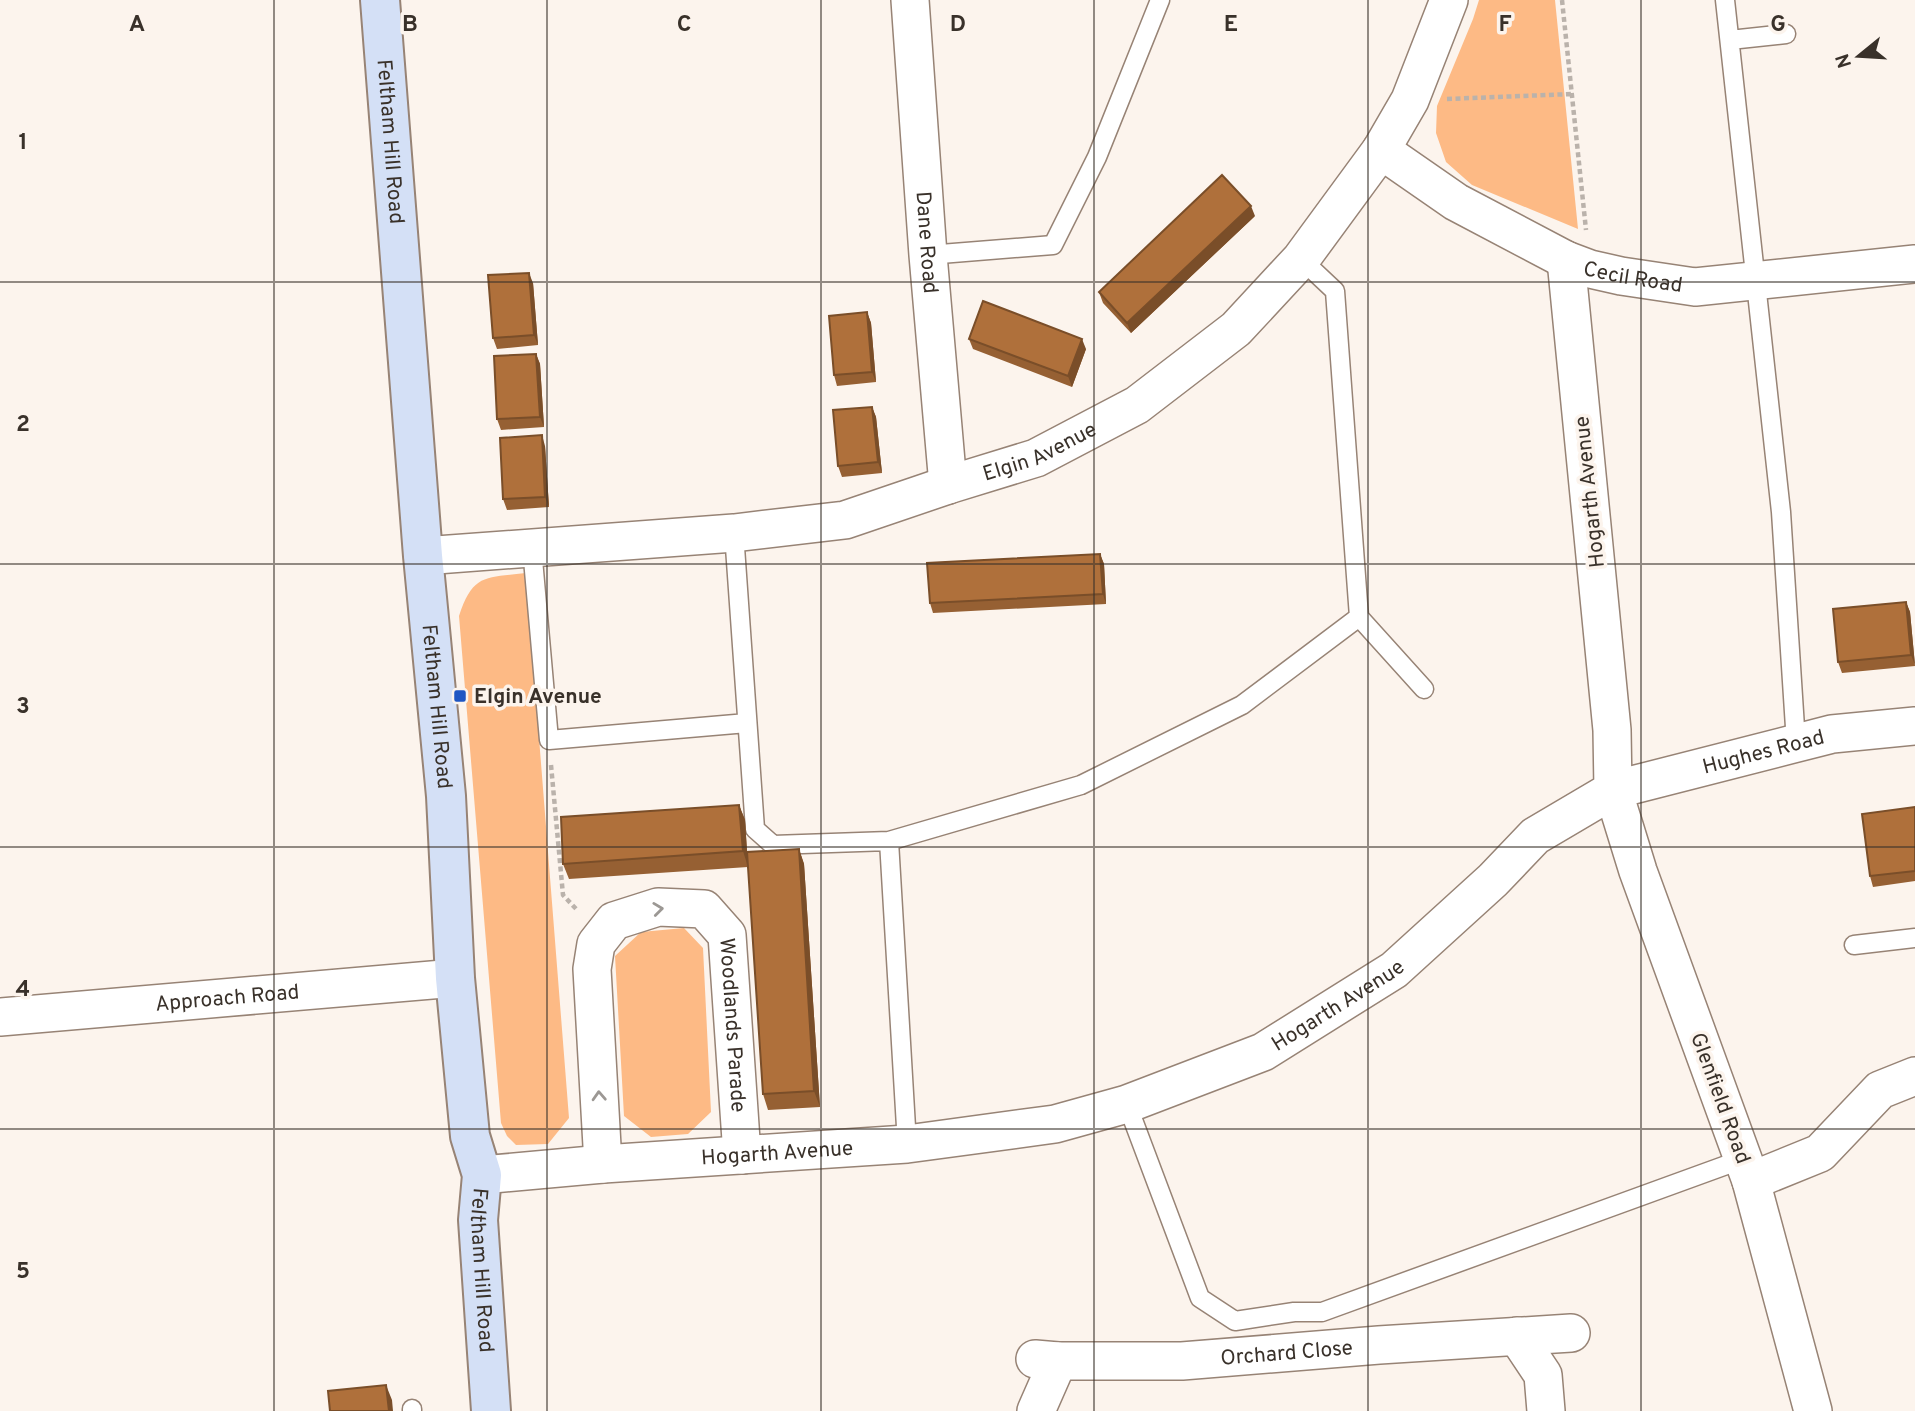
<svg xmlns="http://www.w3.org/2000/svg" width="1915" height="1411" font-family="Overpass,sans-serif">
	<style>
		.green { fill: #fdba85 }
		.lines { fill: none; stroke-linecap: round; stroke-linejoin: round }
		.lane-casing { stroke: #978375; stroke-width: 21 }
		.street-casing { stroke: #978375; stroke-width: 40 }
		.secondary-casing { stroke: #978375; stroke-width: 42 }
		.path { stroke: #bab2ab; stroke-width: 4.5; stroke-dasharray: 5 3.5; stroke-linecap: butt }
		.lane { stroke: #fff; stroke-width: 18 }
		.street { stroke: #fff; stroke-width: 37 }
		.secondary { stroke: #d4e0f6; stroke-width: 38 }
		.wall { fill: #966033 }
		.shaded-wall { fill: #7a4e29 }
		.building { fill: #af703b; stroke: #7a4e29; stroke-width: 2 }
		.oneway { stroke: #9c9894 }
		.grid { fill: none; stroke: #39312a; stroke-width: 2; stroke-opacity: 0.55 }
		.poi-dot { fill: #1f56c3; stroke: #fcf4ed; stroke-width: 2.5 }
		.labels { text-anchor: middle; stroke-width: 7; stroke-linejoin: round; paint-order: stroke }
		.street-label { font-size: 21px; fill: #39312a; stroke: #fcf4ed }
		.poi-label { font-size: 21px; font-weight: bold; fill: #39312a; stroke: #fcf4ed; text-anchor: start }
		.grid-label { font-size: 23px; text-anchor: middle; font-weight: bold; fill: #39312a; stroke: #fcf4ed; stroke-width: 7; stroke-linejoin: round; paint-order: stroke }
	</style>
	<rect width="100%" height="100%" fill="#fcf4ed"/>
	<path class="green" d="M1479 0H1555L1578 229 1472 185 1446 162 1436 133 1437 106 1473 19Z
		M526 573 569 1118 548 1144 516 1145 507 1136 501 1123 459 616C473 573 486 578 526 573Z
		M684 928 703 948 711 1112 688 1134 651 1137 624 1116 615 956 641 932Z"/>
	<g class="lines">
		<defs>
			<path id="lane" d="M1725 0 1781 512 1796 743
				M1730 40 1786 34
				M928 255 1053 245 1097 157 1160 0
				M734 533 755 829 773 845 889 841 1081 785 1242 705 1359 617 1335 291 1301 259
				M532 548 549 740 747 723
				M1359 617 1424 689
				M889 841 907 1144
				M1854 945 1915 938
				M1127 1104 1200 1298 1235 1321 1294 1312H1322L1743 1159
				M412 1409V1411"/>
			<g id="street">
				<path id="s1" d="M910 0 928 255 948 485"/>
				<path id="s2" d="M1381 150 1456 202 1566 260 1590 269 1621 276 1695 287 1915 264"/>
				<path id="s3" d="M423 556 734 533 845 520 948 485 1036 458 1137 405 1236 329 1301 259 1381 150 1410 100 1449 0"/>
				<path id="s4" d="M0 1017 455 978"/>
				<path id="s5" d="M603 1164 592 969 596 944 614 921 658 907 704 909 727 935 742 1155"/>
				<path id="s6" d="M482 1175 603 1164 907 1144 1055 1124 1127 1104 1263 1052 1394 970 1493 880 1535 836 1613 790 1612 730 1566 260"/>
				<path d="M1751 1181 1820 1153 1880 1090 1915 1076"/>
				<path d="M1517 1336 1543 1375 1546 1411"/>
				<path id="s7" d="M1035 1359 1058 1361H1182L1379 1345 1571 1333"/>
				<path d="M1036 1411 1058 1361"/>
				<path id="s8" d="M1813 1411 1751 1181 1638 871 1613 790 1832 734 1915 726"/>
			</g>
			<g id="secondary">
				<path id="s9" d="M380 0 423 556 446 796 455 978 470 1136 482 1175 478 1220 491 1411"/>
			</g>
		</defs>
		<use href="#lane" class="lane-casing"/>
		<use href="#street" class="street-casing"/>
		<use href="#secondary" class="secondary-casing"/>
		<path class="path" d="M1562 0 1586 230
			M1447 99 1572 94
			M551 765 563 895 578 911"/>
		<use href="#lane" class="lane"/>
		<use href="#street" class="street"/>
		<use href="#secondary" class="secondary"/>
	</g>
	<path class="wall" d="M1255 216 1131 333 1103 303 1099 292Z
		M533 283 538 345 497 349 493 338Z
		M867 312 871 323 876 382 837 386 834 375Z
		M969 339 1086 349 1072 387 973 349Z
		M536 354 540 364 544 427 501 430 497 419Z
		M872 407 876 417 882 473 842 477 838 466Z
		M545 446 549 507 507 510 503 499Z
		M1100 554 1104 564 1106 604 933 613 930 603Z
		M1906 602 1910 612 1915 666 1842 673 1838 662Z
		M739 805 745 820 748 867 569 879 563 864Z
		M1915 807V881L1873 887 1870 876Z
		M799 849 804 864 820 1107 768 1110 763 1094Z"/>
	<path class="shaded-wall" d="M1251 206 1255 216 1131 333 1127 323Z
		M529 273 533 283 538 345 534 335Z
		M867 312 871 323 876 382 872 372Z
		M1082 339 1086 349 1072 387 1068 376Z
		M536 354 540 364 544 427 540 417Z
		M872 407 876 417 882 473 878 462Z
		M542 435 545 446 549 507 545 497Z
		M1100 554 1104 564 1106 604 1103 594Z
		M1906 602 1910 612 1915 665 1911 655Z
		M739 805 745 820 748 867 743 851Z
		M799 849 804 864 820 1107 814 1091Z
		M386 1385 392 1400 393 1411H389Z"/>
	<path class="building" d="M1222 175 1251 206 1127 323 1099 292Z
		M529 273 534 335 493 338 488 275Z
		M983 301 1082 339 1068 376 969 339Z
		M867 312 872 372 834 375 829 316Z
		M536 354 540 417 497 419 494 356Z
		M872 407 878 462 838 466 833 410Z
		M542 435 545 497 503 499 500 438Z
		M1100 554 1103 594 930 603 927 563Z
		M1906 602 1911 655 1838 662 1833 609Z
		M739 805 743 851 563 864 561 817Z
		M1915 807V871L1870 876 1862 814Z
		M799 849 814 1091 763 1094 747 852Z
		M386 1385 389 1411H330L328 1391Z"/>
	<defs><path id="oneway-chevron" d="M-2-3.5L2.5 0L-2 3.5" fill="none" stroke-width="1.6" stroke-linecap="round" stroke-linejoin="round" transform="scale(1.75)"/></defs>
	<g class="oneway">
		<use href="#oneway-chevron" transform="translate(658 909) rotate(-7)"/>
		<use href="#oneway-chevron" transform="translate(599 1096) rotate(-93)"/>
	</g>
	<path class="grid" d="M274 0V1411M547 0V1411M821 0V1411M1094 0V1411M1368 0V1411M1641 0V1411M0 282H1915M0 564H1915M0 847H1915M0 1129H1915"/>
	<rect class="poi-dot" x="453" y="689" width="14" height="14" rx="3.5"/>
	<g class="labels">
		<g class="street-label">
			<text dy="7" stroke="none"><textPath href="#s9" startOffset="142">Feltham Hill Road</textPath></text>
			<text dy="7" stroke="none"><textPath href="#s1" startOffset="243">Dane Road</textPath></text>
			<text dy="7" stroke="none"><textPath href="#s2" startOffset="285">Cecil Road</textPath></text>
			<text dy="7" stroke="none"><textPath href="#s3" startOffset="630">Elgin Avenue</textPath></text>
			<text transform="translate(1589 492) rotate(-96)" y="7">Hogarth Avenue</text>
			<text dy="7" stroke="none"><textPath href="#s9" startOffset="709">Feltham Hill Road</textPath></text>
			<text dy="7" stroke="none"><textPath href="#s8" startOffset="808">Hughes Road</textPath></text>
			<text dy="7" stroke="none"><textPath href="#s4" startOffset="228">Approach Road</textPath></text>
			<text dy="7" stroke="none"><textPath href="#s6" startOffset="884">Hogarth Avenue</textPath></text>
			<text dy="7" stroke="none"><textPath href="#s5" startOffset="467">Woodlands Parade</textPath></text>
			<text transform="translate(1721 1098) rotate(70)" y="7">Glenfield Road</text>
			<text dy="7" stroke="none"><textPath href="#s6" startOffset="296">Hogarth Avenue</textPath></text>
			<text dy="7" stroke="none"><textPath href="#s9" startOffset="1276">Feltham Hill Road</textPath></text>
			<text dy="7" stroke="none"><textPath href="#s7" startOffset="252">Orchard Close</textPath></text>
		</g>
		<g class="poi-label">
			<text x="474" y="703">Elgin Avenue</text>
		</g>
	</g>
	<g class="grid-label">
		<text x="137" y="31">A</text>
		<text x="410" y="31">B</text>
		<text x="684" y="31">C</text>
		<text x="958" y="31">D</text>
		<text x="1231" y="31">E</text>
		<text x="1505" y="31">F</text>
		<text x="1778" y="31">G</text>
		<text x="23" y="149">1</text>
		<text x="23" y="431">2</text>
		<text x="23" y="713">3</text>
		<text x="23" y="996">4</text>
		<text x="23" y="1278">5</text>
	</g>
	<g transform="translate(1859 56) rotate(252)" stroke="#fcf4ed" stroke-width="5" paint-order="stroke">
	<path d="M0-5L12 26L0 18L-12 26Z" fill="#39312a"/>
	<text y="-10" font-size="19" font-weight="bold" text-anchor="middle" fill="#39312a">N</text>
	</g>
</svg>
